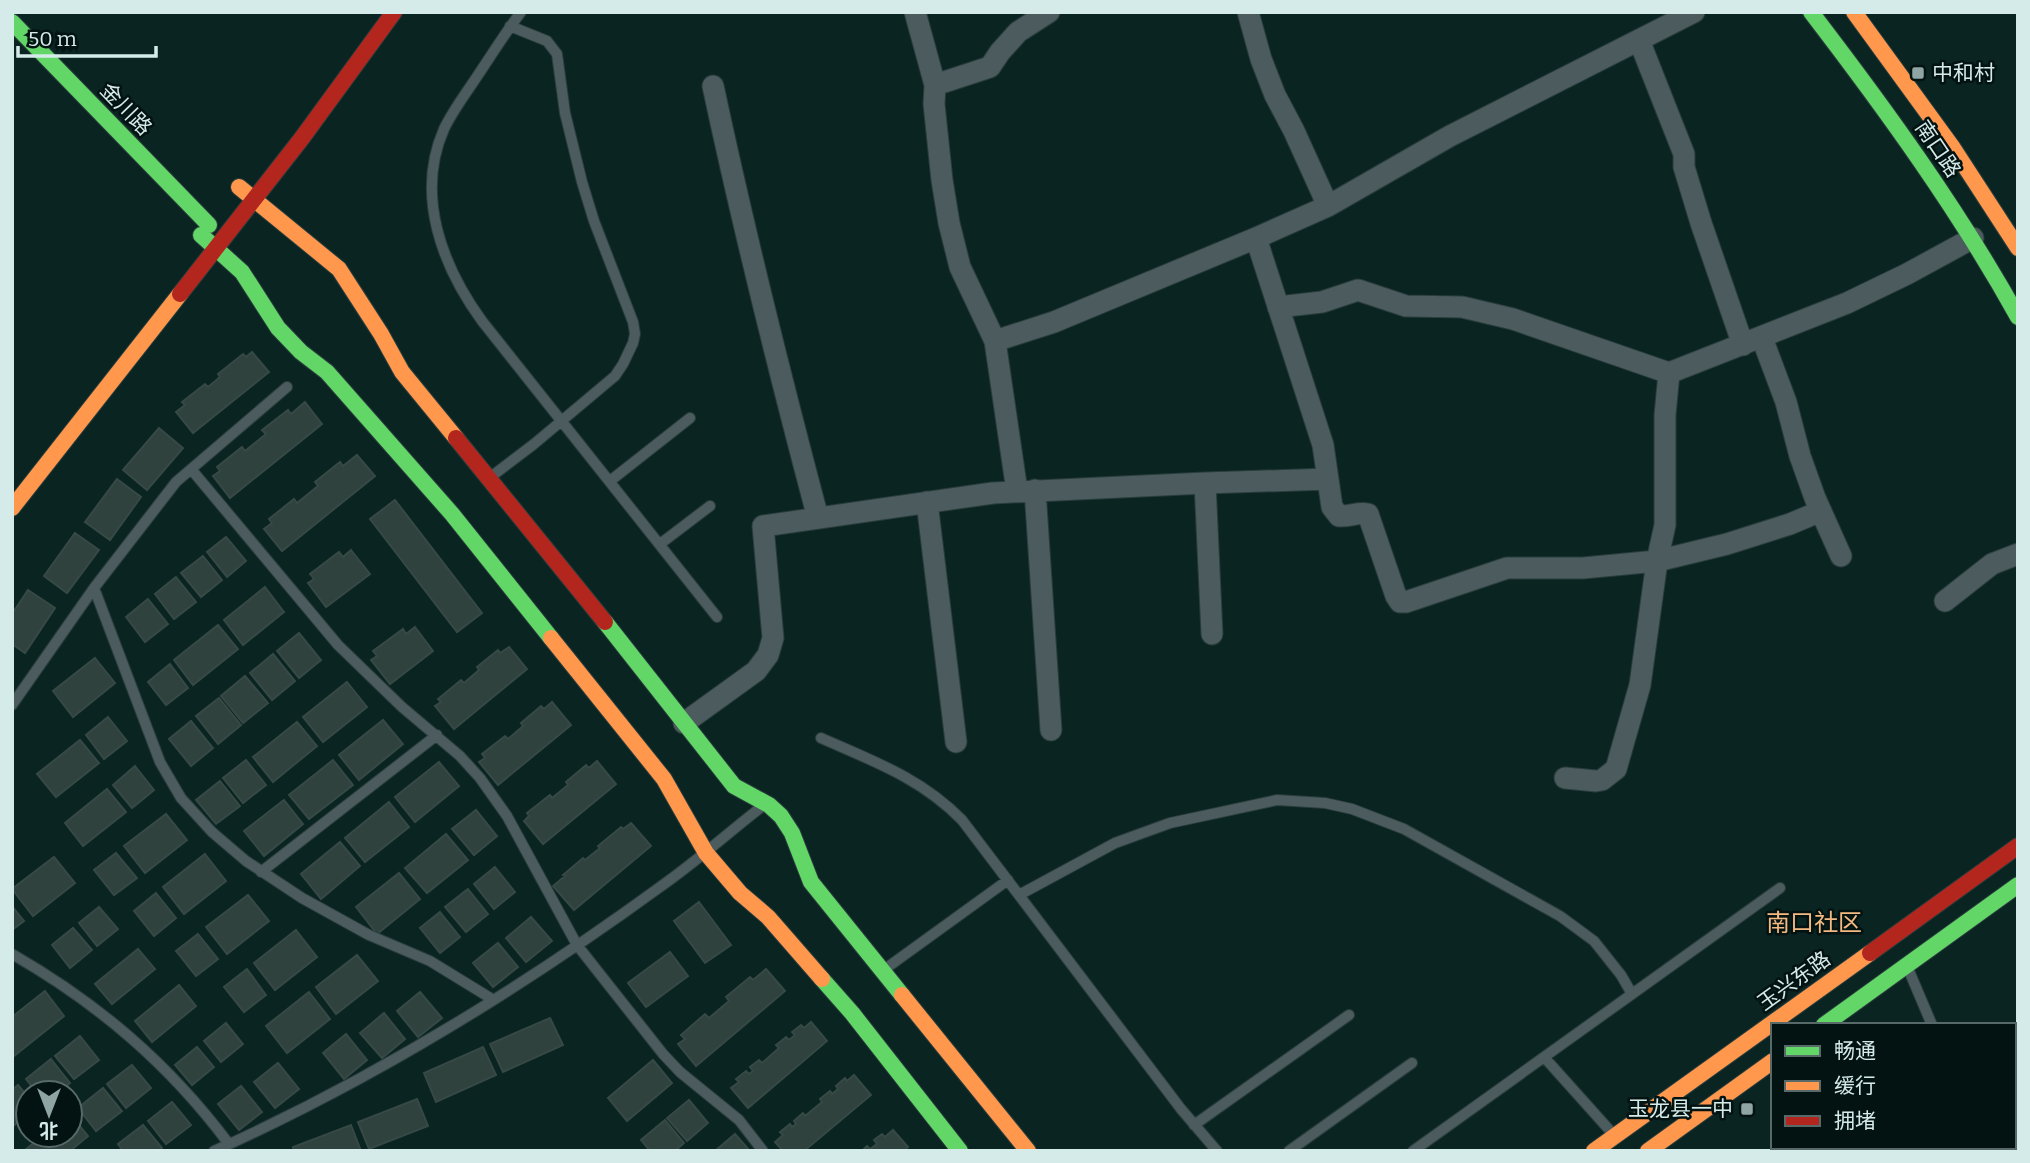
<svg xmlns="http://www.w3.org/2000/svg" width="2030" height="1163" font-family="Bitter,'Noto Sans SC',serif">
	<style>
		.building { fill: #30423e; stroke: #364945; stroke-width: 2 }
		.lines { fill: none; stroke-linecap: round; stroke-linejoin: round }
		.lane-casing { stroke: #293d3c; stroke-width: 12 }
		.street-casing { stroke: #293d3c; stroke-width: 23 }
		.fast-casing { stroke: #293d3c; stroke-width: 18 }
		.slow-casing { stroke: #293d3c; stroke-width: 18 }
		.jam-casing { stroke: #293d3c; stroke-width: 18 }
		.lane { stroke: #4b5b5e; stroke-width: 10 }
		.street { stroke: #4b5b5e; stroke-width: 21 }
		.fast { stroke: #63d668; stroke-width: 16 }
		.slow { stroke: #ff974d; stroke-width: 16 }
		.jam { stroke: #b3261e; stroke-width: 16 }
		.poi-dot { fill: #8ea5a4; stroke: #031312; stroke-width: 2.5 }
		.labels { text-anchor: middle; stroke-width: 5; stroke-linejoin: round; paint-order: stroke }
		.poi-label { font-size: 21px; fill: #d5ebea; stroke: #031312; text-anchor: start }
		.street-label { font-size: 21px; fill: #d5ebea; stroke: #031312 }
		.quarter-label { font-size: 24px; fill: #f3b980; stroke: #031312 }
	</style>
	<rect width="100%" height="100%" fill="#0a2422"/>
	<path class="building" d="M252 352 269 372 193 433 176 412 185 405 182 402 205 384 208 387 220 377 218 374 243 354 246 357Z
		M305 402 322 424 230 498 213 476 220 471 217 467 242 447 245 451 266 434 262 430 288 410 291 414Z
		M159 428 183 448 147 490 123 470Z
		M357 455 375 476 282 551 264 529 272 523 269 519 294 499 297 503 318 486 315 482 340 462 343 466Z
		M117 479 141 497 110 540 85 522Z
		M395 500 482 613 457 632 370 519Z
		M75 533 99 550 67 593 44 576Z
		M226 537 246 561 227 577 207 552Z
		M351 550 370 574 326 607 308 583 314 579 310 574 339 552 343 557Z
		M203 556 222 580 201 597 181 573Z
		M176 577 196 602 174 619 155 594Z
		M265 587 284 612 243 645 224 620Z
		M28 590 55 608 25 653 12 644V614Z
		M148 599 168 624 145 642 126 617Z
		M218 625 238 649 193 685 174 660Z
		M415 627 433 651 390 684 371 660 377 656 373 651 403 629 406 634Z
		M299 633 321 660 299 678 277 651Z
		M509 647 527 669 454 729 435 706 441 702 438 699 461 680 464 683 479 670 477 667 498 650 500 653Z
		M273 654 295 681 272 700 250 673Z
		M95 658 115 683 73 717 53 691Z
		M170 664 188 688 166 705 148 682Z
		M245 676 268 703 243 723 221 696Z
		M347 682 367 707 323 742 303 717Z
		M219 698 241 725 218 744 196 716Z
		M552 702 571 725 498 785 479 762 485 758 482 754 505 736 508 739 523 726 521 723 541 706 544 709Z
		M108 717 127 741 104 759 86 735Z
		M383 720 403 744 359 780 339 755Z
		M191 721 213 748 191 766 169 739Z
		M297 722 317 746 273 782 253 757Z
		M80 740 99 763 56 797 37 774Z
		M246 760 266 785 243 803 223 778Z
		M333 760 353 785 309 819 289 795Z
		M597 761 616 784 543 844 524 821 529 816 527 813 550 795 552 798 568 785 566 782 586 765 589 768Z
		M439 762 459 786 415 822 395 797Z
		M135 766 154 790 132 808 113 785Z
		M220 781 240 806 216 824 196 800Z
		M107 789 126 812 83 846 65 823Z
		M284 800 303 824 264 856 244 831Z
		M389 802 409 827 365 862 345 838Z
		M476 810 497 836 474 855 452 829Z
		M166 814 187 840 145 873 124 846Z
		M631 823 651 846 574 910 553 886 565 876 563 875 583 858 585 860 600 848 598 846 621 827 623 829Z
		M446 834 468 860 427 893 405 868Z
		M340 842 360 866 321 899 301 874Z
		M116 853 137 878 114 895 94 870Z
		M205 854 226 881 184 914 163 887Z
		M54 857 75 883 33 916 12 889Z
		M495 867 515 892 494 909 474 884Z
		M399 873 420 899 377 934 356 907Z
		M468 889 488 914 466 932 445 907Z
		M156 893 176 918 154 936 134 911Z
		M248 895 269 921 227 954 206 927Z
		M699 902 731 945 705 963 674 921Z
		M12 906 24 921 12 930Z
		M99 907 118 929 97 946 79 923Z
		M440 912 460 937 440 953 420 928Z
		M531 917 552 941 526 962 506 938Z
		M73 928 92 950 70 968 52 945Z
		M296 930 317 957 275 990 254 963Z
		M198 934 218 959 196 976 176 951Z
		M498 943 518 967 493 987 473 963Z
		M138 949 155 969 112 1004 95 984Z
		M670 952 688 976 646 1007 628 983Z
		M357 955 378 981 336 1014 316 987Z
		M247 969 266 995 244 1012 224 987Z
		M766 969 785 991 696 1066 678 1044 685 1039 681 1035 705 1014 709 1018 729 1001 726 997 750 977 753 980Z
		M179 985 196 1006 152 1042 135 1021Z
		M45 991 64 1016 14 1056 12 1053V1017Z
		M309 992 330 1019 287 1053 266 1026Z
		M420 992 442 1018 418 1037 397 1011Z
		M384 1013 405 1039 382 1058 360 1033Z
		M550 1018 563 1045 503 1072 490 1044Z
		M811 1022 827 1041 748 1108 731 1088 739 1082 736 1079 746 1071 749 1074 753 1071 750 1067 759 1060 762 1063 779 1048 776 1045 786 1037 789 1040 795 1035 792 1032 801 1025 804 1028Z
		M226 1023 243 1044 221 1062 204 1041Z
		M346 1034 367 1060 344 1079 323 1053Z
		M80 1036 99 1060 74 1079 55 1056Z
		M197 1047 214 1067 192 1085 175 1065Z
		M483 1047 496 1075 436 1102 424 1073Z
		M51 1059 70 1083 57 1093H37L26 1079Z
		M653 1060 672 1083 627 1121 608 1098Z
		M278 1063 299 1089 275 1108 254 1082Z
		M132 1065 151 1088 126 1108 107 1084Z
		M854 1075 871 1095 804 1151H783L775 1142 783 1135 780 1132 790 1124 792 1127 796 1124 794 1121 803 1113 805 1116 822 1102 820 1099 830 1091 832 1094 838 1089 836 1086 845 1078 847 1081Z
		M18 1085 28 1097V1114L12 1127V1090Z
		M241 1086 262 1112 239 1130 218 1104Z
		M103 1088 122 1111 96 1131 78 1108Z
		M417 1099 428 1126 369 1149 358 1122Z
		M689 1100 708 1123 687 1141 667 1118Z
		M172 1102 191 1125 166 1144 148 1121Z
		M70 1114 88 1136 70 1151H24L43 1135H70Z
		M665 1120 684 1143 675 1151H650L641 1140Z
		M143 1125 162 1148 159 1151H123L118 1144Z
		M351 1125 361 1151H294L293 1147Z
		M893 1130 908 1147 904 1151H862L867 1146 870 1149 877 1144 874 1140 882 1134 885 1137Z
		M735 1134 750 1151H715Z"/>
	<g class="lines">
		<defs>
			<path id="lane" d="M521 12C506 32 492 54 478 75 467 92 453 110 444 129 415 195 442 266 482 321L717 617
				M191 469 338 645 402 707 460 756 480 778 507 816 577 945 663 1054 680 1072 739 1120 763 1151
				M492 476 534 444 615 376 623 364 633 343 635 334 633 322 594 221 582 182 565 113 557 54 547 41 510 26
				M610 481 690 418
				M660 544 710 506
				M94 588 160 762 181 798 212 832 246 861 302 898 369 935 430 961 492 999
				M12 705 94 588 176 482 287 387
				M821 738C873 761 921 778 962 820L1181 1109 1217 1151
				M261 872 437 735
				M1019 895 1115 843 1170 823 1277 800 1325 803 1352 809 1404 829 1560 916 1594 941 1621 975 1632 994
				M12 954C99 1004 169 1064 229 1144
				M1907 966 1932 1025
				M885 969 1008 880
				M1544 1057 1613 1134
				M2014 1076 2018 1074
				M1194 1125 1349 1015
				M214 1151C372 1080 520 989 660 887 696 862 729 832 764 805
				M1289 1151 1412 1063
				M1413 1151 1780 888
				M1840 1151 1848 1147"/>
			<path id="street" d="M915 12 935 85 934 104 942 180 949 223 960 267 995 341
				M1248 12 1261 59 1275 95 1294 131 1328 206
				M1694 12 1450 136 1328 206 1256 238 1323 445 1332 507 1339 516C1349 517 1357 512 1368 514L1396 596 1400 602H1406L1507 568H1583L1657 561 1727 544 1790 524 1821 511
				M1639 40 1684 154V167L1701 223 1743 345
				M935 85 990 67 1000 52 1018 32 1049 12
				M713 86C744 231 780 375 818 518
				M1278 307 1322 302 1358 290 1406 306 1462 307 1513 319 1669 373 1665 415V525L1657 561 1640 685 1616 769 1602 780 1596 781 1565 778
				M1762 338 1786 402 1800 456 1815 498 1841 556
				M1669 373 1847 303 1907 274 1973 238
				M1205 483 1212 634
				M1035 490 1051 730
				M1017 491 995 341 1054 322 1256 238
				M927 502 956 742
				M1945 601 1992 564 2018 554
				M684 723 756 671 768 655 773 638 763 526 993 493 1205 483 1328 479"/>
			<path id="fast" d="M1811 12C1886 110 1958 209 2018 317
				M12 22 209 225
				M201 235 242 272 278 328 301 352 327 372 452 514 551 638
				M605 622 734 786 769 805 781 816 792 833 811 882 902 995
				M822 979 852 1013 960 1151
				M1824 1025 2018 885"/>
			<path id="slow" d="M1854 12 1953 148 2018 248
				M239 187 339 269 381 334 402 372 456 438
				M12 508 180 294
				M551 638 664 779 706 853 740 893 768 917 822 979
				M902 995 1028 1151
				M1594 1151 1870 953
				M1648 1151 1773 1061"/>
			<path id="jam" d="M180 294 302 138 394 12
				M456 438 605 622
				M1870 953 2018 846"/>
		</defs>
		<use href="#lane" class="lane-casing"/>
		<use href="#street" class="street-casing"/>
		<use href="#fast" class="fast-casing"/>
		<use href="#slow" class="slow-casing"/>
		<use href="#jam" class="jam-casing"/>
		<use href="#lane" class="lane"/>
		<use href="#street" class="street"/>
		<use href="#fast" class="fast"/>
		<use href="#slow" class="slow"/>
		<use href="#jam" class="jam"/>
	</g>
	<g class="poi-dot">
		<rect x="1911" y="66" width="14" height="14" rx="3.5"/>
		<rect x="1740" y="1102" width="14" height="14" rx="3.5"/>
	</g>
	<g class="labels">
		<g class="poi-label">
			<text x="1932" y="80">中和村</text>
			<text x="1733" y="1116" text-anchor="end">玉龙县一中</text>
		</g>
		<g class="street-label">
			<text transform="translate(126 109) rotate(46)" y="7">金川路</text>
			<text transform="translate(1938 149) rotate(56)" y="7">南口路</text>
			<text transform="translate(1794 981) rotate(-36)" y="7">玉兴东路</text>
		</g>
		<g class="quarter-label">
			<text x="1814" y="931">南口社区</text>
		</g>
	</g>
	<rect width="2030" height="1163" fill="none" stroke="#d5ebea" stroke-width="28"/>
	<rect x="1771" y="1023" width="245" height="126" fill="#031312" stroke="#576968" stroke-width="2"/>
	<rect x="1785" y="1046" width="35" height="10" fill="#63d668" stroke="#576968" stroke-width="2"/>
	<text x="1834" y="1058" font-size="21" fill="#d5ebea">畅通</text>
	<rect x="1785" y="1081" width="35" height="10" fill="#ff974d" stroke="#576968" stroke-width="2"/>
	<text x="1834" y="1093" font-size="21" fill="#d5ebea">缓行</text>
	<rect x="1785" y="1116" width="35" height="10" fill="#b3261e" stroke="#576968" stroke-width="2"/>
	<text x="1834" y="1128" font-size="21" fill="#d5ebea">拥堵</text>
	<g transform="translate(49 1114) rotate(180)"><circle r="33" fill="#031312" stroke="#576968" stroke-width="2"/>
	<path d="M0-5L12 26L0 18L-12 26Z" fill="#8ea5a4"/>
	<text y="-10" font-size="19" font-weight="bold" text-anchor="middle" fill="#d5ebea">北</text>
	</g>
	<path d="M18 46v10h138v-10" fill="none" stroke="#d5ebea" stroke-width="3.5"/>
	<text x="28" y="46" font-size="21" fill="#d5ebea" stroke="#031312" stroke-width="5" paint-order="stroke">50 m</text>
</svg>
